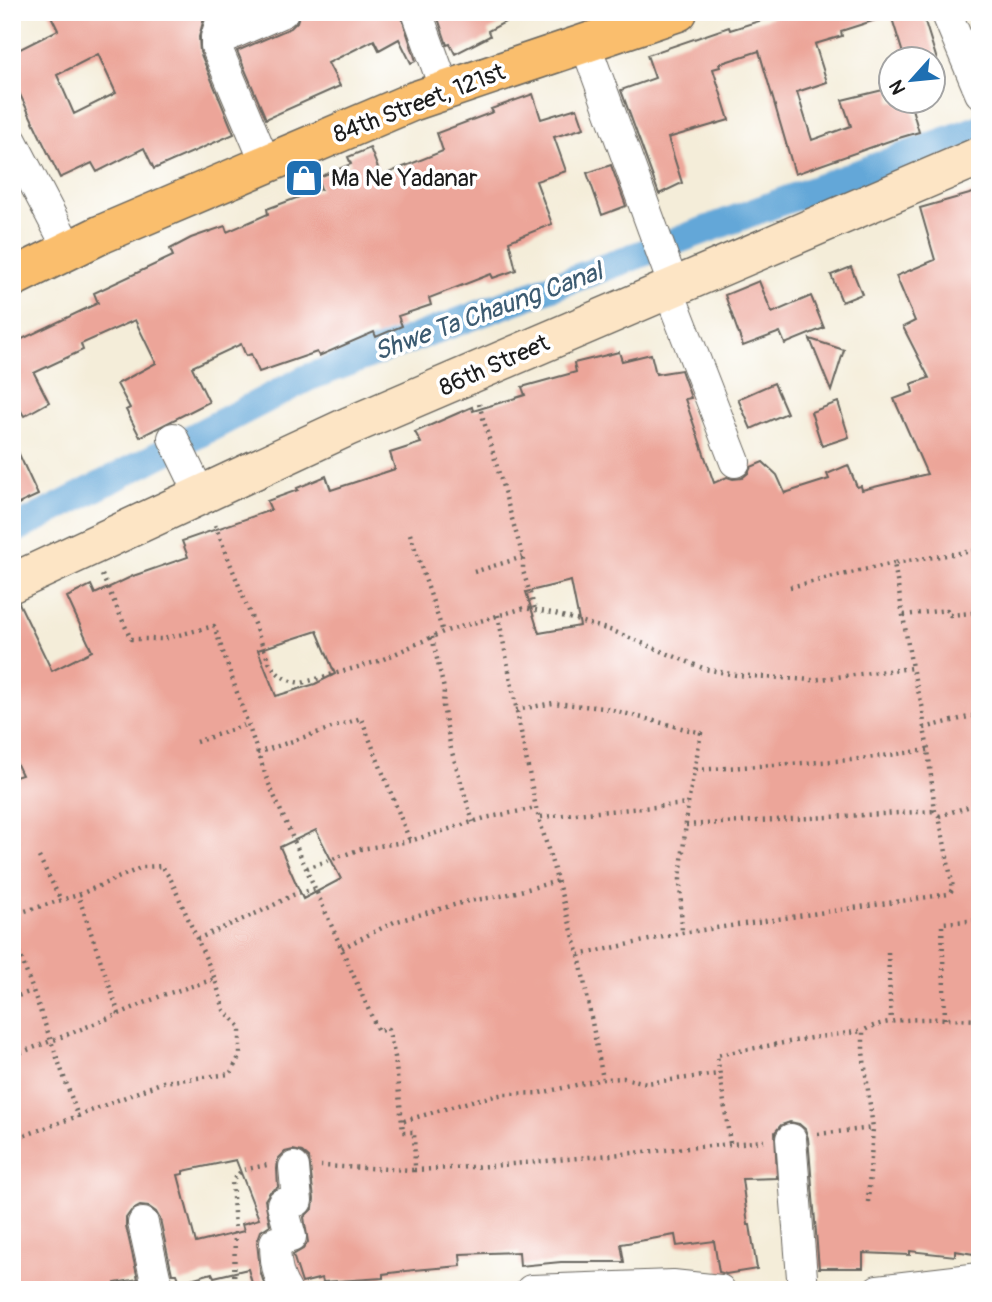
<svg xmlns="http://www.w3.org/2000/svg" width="992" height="1302" font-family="Pangolin,sans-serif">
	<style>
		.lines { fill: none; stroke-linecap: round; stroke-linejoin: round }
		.canal { stroke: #64a7d8; stroke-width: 28 }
		.building { fill: #eca599; fill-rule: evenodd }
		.street-casing { stroke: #68655e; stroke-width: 32 }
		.secondary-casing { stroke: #68655e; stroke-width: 41 }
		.primary-casing { stroke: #68655e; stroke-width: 41 }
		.path { stroke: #68655e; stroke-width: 4.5; stroke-dasharray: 2 5; stroke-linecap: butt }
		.street { stroke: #fff; stroke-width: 30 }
		.secondary { stroke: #fde5c5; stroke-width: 38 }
		.primary { stroke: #fabe6d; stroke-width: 38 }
		.labels { text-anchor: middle; stroke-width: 7; stroke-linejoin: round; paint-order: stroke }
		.street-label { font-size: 24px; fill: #1c1c1c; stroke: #fff }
		.poi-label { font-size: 24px; fill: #1c1c1c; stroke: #fff; text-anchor: start }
		.water-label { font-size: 26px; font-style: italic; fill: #3c5b71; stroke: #fff }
	</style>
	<rect width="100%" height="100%" fill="#fff"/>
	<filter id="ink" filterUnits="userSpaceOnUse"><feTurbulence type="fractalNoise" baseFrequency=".0143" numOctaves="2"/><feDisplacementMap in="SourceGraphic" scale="14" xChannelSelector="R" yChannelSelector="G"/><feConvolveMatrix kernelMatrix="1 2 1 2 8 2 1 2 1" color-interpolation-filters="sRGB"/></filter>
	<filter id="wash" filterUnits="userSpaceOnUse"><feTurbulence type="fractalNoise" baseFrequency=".00686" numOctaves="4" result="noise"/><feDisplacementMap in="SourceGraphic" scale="28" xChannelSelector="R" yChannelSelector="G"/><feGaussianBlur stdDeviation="1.57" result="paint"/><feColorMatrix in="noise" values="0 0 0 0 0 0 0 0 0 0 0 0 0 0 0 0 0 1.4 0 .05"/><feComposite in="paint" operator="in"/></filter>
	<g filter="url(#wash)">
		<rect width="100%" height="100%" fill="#f4edd9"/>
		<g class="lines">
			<path class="canal" d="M12 531 307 378 980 128"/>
		</g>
		<g id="blocks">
			<path class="building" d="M49 12H201L204 18 199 37 200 52 234 134 154 169 144 148 97 172 92 163 60 178 12 78V53L58 30ZM98 54 116 93 74 114 57 75Z
				M300 12H400L416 61 411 63 399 39 379 50 374 40 328 63 340 86 266 119 237 51 291 28 297 22Z
				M436 12H524L488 31 490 36 455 54 450 44 447 45Z
				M788 12H884L885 17 841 31 842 36 815 44 827 82 797 92 812 140 851 126 842 100 891 88V102H910L919 132 892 140 795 174 759 51 719 64 720 67 713 69 729 120 668 138 682 183 659 194 621 90 655 78 647 55 729 27 730 30Z
				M890 12H922L937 60H905Z
				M533 94 541 119 577 108 584 128 554 137 566 171 536 181 552 224 509 241 516 270 493 278 491 274 429 298 431 305 398 316 402 326 376 337 374 332 319 356 317 352 259 372 251 354 246 356 241 344 192 367 209 402 140 437 126 410 130 408 117 384 156 363 135 320 81 344 83 350 34 373 49 402 24 416 12 396V334L16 342 98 303 94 293 173 256 170 249 191 238 225 226 227 232 268 214 267 209 321 189 317 178 351 164 348 157 370 148 381 176 443 151 437 133 493 112 491 109Z
				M611 165 626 206 602 215 587 173Z
				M980 191V615H977L980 648V1255L955 1251V1256L910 1251V1255L863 1253V1268H819L808 1138 805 1129 799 1124 790 1122 781 1125 775 1132 777 1178 742 1179 748 1225H750L757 1269 726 1274 719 1272 714 1241 677 1246 675 1235 621 1244 624 1262H561L520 1266 519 1252 460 1254 461 1266 414 1270 383 1274V1278L323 1282 322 1278 302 1283 293 1255 303 1249 308 1242 304 1217 313 1208 314 1199 309 1158 302 1152 293 1150 285 1152 278 1159 277 1169 278 1187 270 1192 265 1200 270 1225 261 1231 257 1242 260 1270 265 1287 254 1290 248 1269 214 1277 212 1273 180 1282 177 1274H172L160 1219 156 1212 149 1207 140 1206 131 1211 126 1218V1226L138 1279 115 1283 116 1290H12V778L22 775 12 754V605L19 603 52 671 92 651 67 597 91 585 95 594 133 576 188 557 182 541 271 510 267 501 298 490 297 488 326 476 331 490 395 469 390 453 421 443 415 432 472 407 473 411 525 395 522 387 576 372 574 363 619 352 622 361 651 354 656 374 681 370 691 398 685 399 714 483 727 477 733 479 742 478 748 473 751 467 763 462 777 475 785 493 829 479 827 474 848 465 857 487 861 486 862 490 927 474 894 399 913 392 911 384 929 378 903 327 915 321 896 276 935 260 920 208ZM571 581 580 626 539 633 526 592ZM317 631 335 674 315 684 276 696 258 650ZM316 830 341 879 303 899 280 847ZM236 1160 259 1219 242 1224 244 1231 196 1243 178 1175 183 1174V1171Z
				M851 267 862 294 842 302 831 275Z
				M759 281 772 313 811 296 824 328 785 344 780 332 743 346 725 295Z
				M810 339 844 350 831 391Z
				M774 383 787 413 751 429 738 399Z
				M838 402 849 437 822 446 811 412Z
				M12 439 38 495 12 507Z"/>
		</g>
	</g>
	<g filter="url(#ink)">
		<use href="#blocks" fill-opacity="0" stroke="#68655e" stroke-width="2"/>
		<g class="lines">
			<defs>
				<path id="street" d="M224 12 216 37V46L266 164
					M417 12 445 90
					M946 12 980 93
					M216 41 283 12
					M585 43 674 287
					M12 141 69 250
					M668 289 735 462
					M173 438 201 496
					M791 1139 803 1290
					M143 1223 158 1290
					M286 1290C277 1277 275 1257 275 1242L291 1237 282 1204 297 1201 294 1167
					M531 1290 673 1285 720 1290
					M878 1290 980 1278"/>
				<path id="secondary" d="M12 583 347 427 980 156"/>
				<path id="primary" d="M12 278 102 234 414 101 678 12"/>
			</defs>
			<use href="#street" class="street-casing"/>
			<use href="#secondary" class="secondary-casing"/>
			<use href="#primary" class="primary-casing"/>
			<path class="path" d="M479 404 523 557V571L535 609
				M215 525 269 662C278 676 286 681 302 683L379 661 443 632 524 608 552 613 613 631 705 669 736 675 812 680 912 668 894 563 980 550
				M410 534 443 632
				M474 572 523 557
				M102 575 131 639H163L214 626 268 782 378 1031 388 1029 395 1057 403 1132H414L415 1166 413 1170 321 1166
				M790 587 894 563
				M498 615 536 808 579 955 603 1079
				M904 615 947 610 950 615 972 613 980 618
				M432 637 444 689 443 706 451 749 473 822
				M516 710 553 703 604 708 701 733 688 804 680 879 682 933
				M924 728 980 714
				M196 742 248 724
				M257 753 361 718 410 841
				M696 770 851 760 928 750
				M939 816 980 803
				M541 817 688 804
				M686 825 935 811
				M39 857 61 900
				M307 868 361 849 410 841 485 818 536 808
				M12 915 78 895 143 867 162 866 171 880 215 979 224 1010 240 1027V1055L230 1074 163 1082 78 1116 51 1041 12 1056
				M12 932 51 1041 119 1014 78 895
				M197 939 266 909 293 895 315 889
				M342 948 394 922 468 901 501 896 558 881
				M888 952 891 1022
				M579 955 682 933 949 894 953 888 939 816 935 811 928 750 924 728 923 709 912 668
				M12 998 32 991
				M119 1014 163 995 215 979
				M945 1019 942 926 943 923 980 920
				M404 1121 475 1100 505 1094 540 1093 603 1079 624 1078 647 1083 718 1074
				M818 1134 873 1128
				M12 1140 78 1116
				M730 1143 717 1055 811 1038 863 1031
				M978 1144 980 1128
				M414 1170 491 1166 764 1141
				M868 1202 873 1128 863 1052V1031C887 1015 950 1019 980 1020
				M234 1290 235 1229 232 1181 242 1170 267 1165"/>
			<use href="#street" class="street"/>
			<use href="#secondary" class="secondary"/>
			<use href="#primary" class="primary"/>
		</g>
	</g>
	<defs>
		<symbol id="shop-square" viewBox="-11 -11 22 22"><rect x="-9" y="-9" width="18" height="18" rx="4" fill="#1f6fb2" stroke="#fff"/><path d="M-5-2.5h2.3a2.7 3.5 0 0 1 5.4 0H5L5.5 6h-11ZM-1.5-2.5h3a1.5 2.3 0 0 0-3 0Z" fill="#fff"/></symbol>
	</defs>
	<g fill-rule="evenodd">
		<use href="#shop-square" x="282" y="156" width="44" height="44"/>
	</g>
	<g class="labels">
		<g class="street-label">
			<text transform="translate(419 103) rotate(-21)" y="8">84th Street, 121st</text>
			<text transform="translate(494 365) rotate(-24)" y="8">86th Street</text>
		</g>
		<g class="poi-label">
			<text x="331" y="186">Ma Ne Yadanar</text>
		</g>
		<g class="water-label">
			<text transform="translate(488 311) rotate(-20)" y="9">Shwe Ta Chaung Canal</text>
		</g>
	</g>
	<rect width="992" height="1302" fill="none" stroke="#fff" stroke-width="42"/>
	<g transform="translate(912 80) rotate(243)"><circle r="33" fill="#ffffff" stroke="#a4a4a4" stroke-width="2"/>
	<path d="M0-5L12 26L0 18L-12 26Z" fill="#1f6fb2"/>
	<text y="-10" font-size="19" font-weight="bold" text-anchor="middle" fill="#1c1c1c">N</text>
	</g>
</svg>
